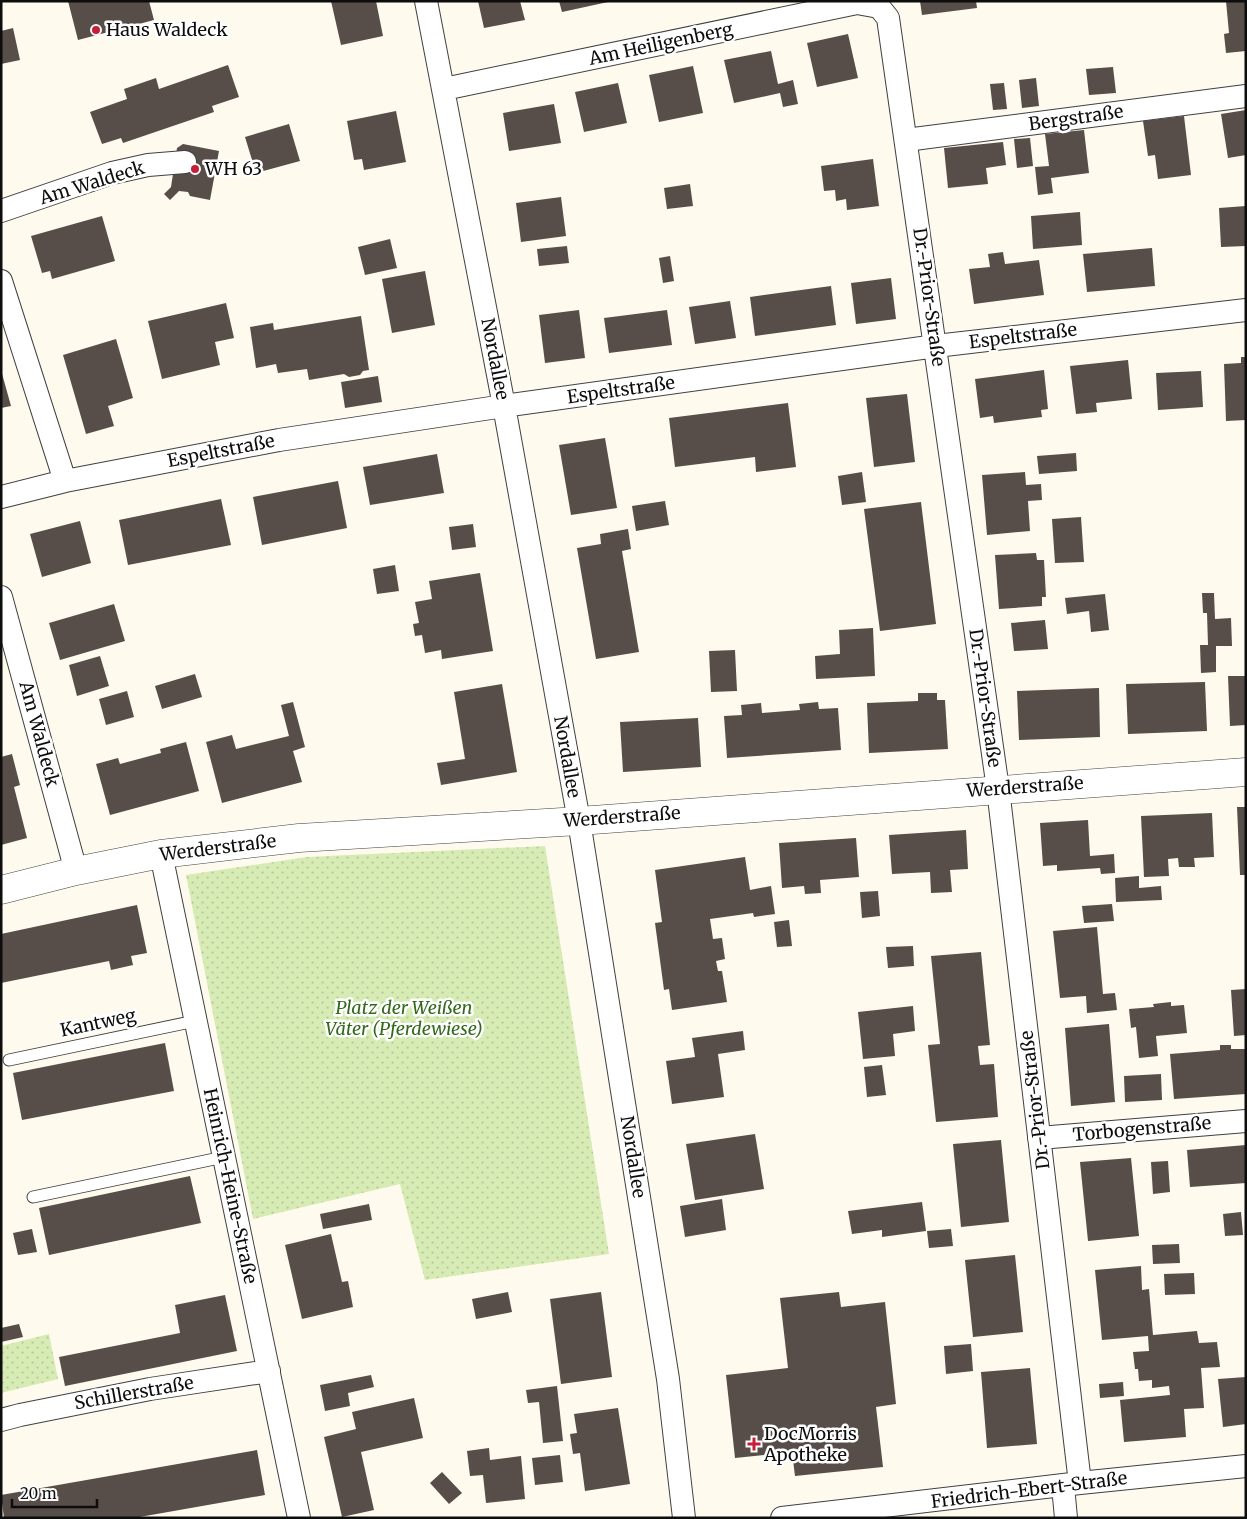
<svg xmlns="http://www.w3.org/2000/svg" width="1247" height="1519" font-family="Merriweather,serif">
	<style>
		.grass { fill: url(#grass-dots) }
		.building { fill: #574d49 }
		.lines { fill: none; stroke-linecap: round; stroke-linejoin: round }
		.service-casing { stroke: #404040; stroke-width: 13 }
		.minor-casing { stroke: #404040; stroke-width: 24 }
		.tertiary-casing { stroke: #404040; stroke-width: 29 }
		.service { stroke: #fff; stroke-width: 11 }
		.minor { stroke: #fff; stroke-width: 22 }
		.tertiary { stroke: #fff; stroke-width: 28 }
		.poi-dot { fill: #c51e38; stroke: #fff; stroke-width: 2 }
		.labels { text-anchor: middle; stroke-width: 5; stroke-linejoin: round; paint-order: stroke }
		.poi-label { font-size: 18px; fill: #0d0d0d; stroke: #fff; text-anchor: start }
		.street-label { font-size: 18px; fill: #0d0d0d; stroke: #fff }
		.park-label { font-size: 18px; font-style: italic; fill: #33691a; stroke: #fff }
	</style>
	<defs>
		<pattern id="grass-dots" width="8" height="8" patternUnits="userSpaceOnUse" patternTransform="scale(1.25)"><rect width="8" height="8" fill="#d7ebb5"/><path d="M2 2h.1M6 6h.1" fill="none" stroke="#b7c89a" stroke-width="1.8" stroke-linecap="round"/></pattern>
	</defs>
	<rect width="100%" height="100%" fill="#fffaee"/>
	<path class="grass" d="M545 846 609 1254 425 1280 400 1184 253 1219 186 875 307 857Z
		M49 1334 58 1379 1 1393V1346Z"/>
	<path class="building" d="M68 1H149L154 20 78 40Z
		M331 1H376L383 36 341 45Z
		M478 1H520L525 20 484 28Z
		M559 1H608V2L562 12Z
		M920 1H976L977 8 922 15Z
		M1226 1H1246V51L1226 53 1224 34 1229 33Z
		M13 28 20 60 1 64V31Z
		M848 34 858 78 817 87 807 43Z
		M771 51 778 84 793 80 798 104 783 107 780 93 734 103 724 60Z
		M228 65 239 97 212 106 214 112 123 143 121 138 102 144 90 112 127 99 124 89 156 78 159 89Z
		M693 66 703 113 659 122 649 75Z
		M1113 67 1116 93 1089 95 1086 69Z
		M1036 78 1039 106 1022 108 1019 80Z
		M618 83 627 123 584 132 575 92Z
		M1004 83 1007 109 993 110 990 84Z
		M554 104 561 143 509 151 503 113Z
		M1246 110V155L1228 158 1221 114Z
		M396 111 406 162 364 170 362 159 354 160 347 121Z
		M1184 116 1191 175 1158 179 1155 155 1148 156 1143 121Z
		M289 124 300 161 256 173 245 137Z
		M1084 130 1089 173 1051 178 1053 193 1038 195 1035 167 1049 166 1045 134Z
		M1030 138 1033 166 1017 168 1014 139Z
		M1003 142 1006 165 986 168 988 184 948 188 944 148Z
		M183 144 219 151 210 200 190 196 188 192 179 191 170 200 164 194 171 187 177 148Z
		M873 159 879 206 847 210 846 199 836 201 835 190 824 191 821 166Z
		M690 184 693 206 667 209 664 188Z
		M561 197 566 236 521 242 516 203Z
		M1246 206V246L1221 247 1219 208Z
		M1080 212 1082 245 1033 249 1031 216Z
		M102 216 115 261 52 279 50 271 42 273 31 236Z
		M390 239 397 268 365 275 358 247Z
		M567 246 569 263 539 266 537 249Z
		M1152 248 1155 286 1087 292 1083 254Z
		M1003 252 1005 264 1039 260 1044 295 974 304 969 269 990 267 988 254Z
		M670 256 674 281 663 283 659 258Z
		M425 271 435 325 392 333 382 279Z
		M891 278 896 319 856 324 851 283Z
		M831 286 836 325 755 336 750 297Z
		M730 301 736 338 695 344 689 307Z
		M226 303 234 338 215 342 220 365 162 379 148 321Z
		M579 310 585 358 545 363 539 315Z
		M667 310 672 345 609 353 604 318Z
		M361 316 369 370 363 371 360 375 349 377 344 374 309 380 307 369 278 373 276 364 256 368 250 327 273 323 274 330Z
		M116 339 133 398 108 406 114 426 86 434 63 355Z
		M1241 357H1246V420L1226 421 1224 364 1241 363Z
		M1128 360 1132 399 1096 403 1097 412 1076 414 1070 366Z
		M1 370 11 406 1 408Z
		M1044 370 1048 409 1041 410 1042 417 994 423 993 416 980 418 975 379Z
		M1201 371 1203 407 1158 410 1156 373Z
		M378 376 382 402 345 408 341 382Z
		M907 394 915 462 874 467 866 398Z
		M788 403 796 467 756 472 755 457 675 467 669 418Z
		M605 438 617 508 571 515 559 445Z
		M1076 453 1077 471 1039 474 1037 456Z
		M437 454 444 493 370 505 363 467Z
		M862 472 866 502 842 505 838 476Z
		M1025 472 1026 485 1041 484 1042 500 1028 501 1030 531 987 535 982 475Z
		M338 481 347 528 262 545 253 497Z
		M221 499 231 545 128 565 119 520Z
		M665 501 669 525 636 531 632 506Z
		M921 502 936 624 880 631 864 509Z
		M1081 517 1084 562 1055 563 1052 519Z
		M80 521 91 563 42 577 30 534Z
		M473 524 476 547 452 550 449 527Z
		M628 529 631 549 622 551 639 652 596 659 577 548 601 544 600 534Z
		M1036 553 1037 560H1044L1046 597H1042V606L999 609 995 555Z
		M395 565 399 591 377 594 373 569Z
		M480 573 493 651 442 659 441 650 425 653 422 635 415 636 413 624 419 623 415 602 432 599 429 581Z
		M1202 593H1214L1215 619 1231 618 1232 646H1216V672L1201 673 1200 645H1208L1207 613H1203Z
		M1105 594 1109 630 1091 632 1089 611 1067 614 1065 598Z
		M114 604 125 641 60 660 49 623Z
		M1045 620 1048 649 1014 651 1011 623Z
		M873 628 875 676 816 679 815 656 840 654 839 630Z
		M735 650 737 691 711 692 709 651Z
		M100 656 109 686 77 696 69 665Z
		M195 674 202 697 162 709 155 686Z
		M1228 676H1246V725L1230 726Z
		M1205 682 1207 731 1128 734 1126 684Z
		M502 684 517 772 441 785 437 763 465 759 454 692Z
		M1099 688 1100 737 1019 740 1017 691Z
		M127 691 134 717 106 725 99 699Z
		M918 693H937V700H945L948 749 869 753 867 703 918 701Z
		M293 702 305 747 293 751 302 782 222 803 206 742 232 735 236 749 289 736 281 705Z
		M818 702 819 709 838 708 841 750 727 758 724 716 742 715 741 705 761 703 762 713 800 710 799 704Z
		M698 718 701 767 623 772 620 722Z
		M186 742 199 791 110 815 96 764 118 758 120 764 161 753 160 749Z
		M12 754 20 785 14 787 27 838 1 845V757Z
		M1237 807H1246V875H1240Z
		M1212 813 1214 857 1194 858 1195 867H1179L1178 858 1168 859 1169 876 1144 877 1141 816Z
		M1088 820 1090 856 1114 854 1115 873 1101 874 1100 868 1057 871V865L1043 866 1040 823Z
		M966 830 968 869 950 870 952 892 931 893 930 872 892 874 889 835Z
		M856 838 859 877 820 880 821 893 805 894 804 886 782 888 779 843Z
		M745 857 750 890 771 886 775 914 754 917 753 913 710 919 713 939 722 938 725 959 716 961 718 971H722L727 1002 672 1010 669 989 664 990 655 923 662 922 655 870Z
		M1139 876V888L1161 886 1162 900 1116 902 1115 878Z
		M878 891 880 916 862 918 860 892Z
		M1112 904 1114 921 1084 923 1082 906Z
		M137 905 147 953 131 956 133 965 111 970 109 961 1 983V934Z
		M789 920 792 946 777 947 774 922Z
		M1097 927 1103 994 1115 993 1117 1010 1087 1013 1086 996 1060 998 1053 931Z
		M913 946 914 966 888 968 886 947Z
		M981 952 990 1045 978 1046 980 1065 994 1064 998 1117 936 1122 928 1045 940 1044 931 956Z
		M1246 989V1035L1234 1036 1231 990Z
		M1171 1002V1006L1184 1005 1187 1033 1156 1036 1158 1056 1139 1058 1136 1027 1131 1028 1129 1009 1154 1007 1153 1004Z
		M913 1006 915 1031 893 1034 895 1056 863 1059 858 1012Z
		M1109 1024 1115 1102 1071 1106 1065 1028Z
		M743 1031 745 1050 718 1054 724 1097 672 1104 666 1061 695 1057 692 1038Z
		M165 1043 174 1091 22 1120 13 1073Z
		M1220 1045H1231V1049H1246V1094L1174 1099 1170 1054 1220 1050Z
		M882 1065 886 1095 867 1097 864 1067Z
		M1161 1074 1162 1100 1125 1102 1124 1076Z
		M755 1134 764 1189 695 1200 686 1144Z
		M1001 1140 1009 1222 961 1227 953 1144Z
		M1246 1145V1183L1190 1187 1187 1150Z
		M1131 1158 1139 1236 1088 1241 1080 1162Z
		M1168 1161 1170 1192 1153 1194 1151 1162Z
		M190 1176 201 1223 49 1255 39 1208Z
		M722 1199 726 1230 685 1237 680 1206Z
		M922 1202 926 1231 882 1237V1230L852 1234 848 1211Z
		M369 1204 372 1220 323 1229 320 1214Z
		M1241 1212 1243 1235 1225 1236 1223 1214Z
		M32 1229 37 1252 18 1255 13 1233Z
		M951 1229 953 1246 929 1248 927 1231Z
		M331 1234 342 1282 348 1281 353 1307 302 1319 285 1245Z
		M1179 1244 1180 1263 1153 1264 1152 1245Z
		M1015 1255 1023 1332 973 1337 965 1260Z
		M1141 1266 1142 1290 1149 1289 1153 1335 1197 1331 1199 1343 1217 1342 1220 1367 1201 1368 1204 1408 1184 1409 1186 1437 1124 1442 1120 1400 1170 1395 1169 1386 1152 1388V1380L1139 1381 1138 1369H1135L1133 1352 1149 1351 1148 1336 1102 1340 1095 1270Z
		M1194 1273 1195 1294 1165 1295 1164 1274Z
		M508 1292 512 1312 476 1319 472 1299Z
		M601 1292 612 1377 561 1384 550 1299Z
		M839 1292 841 1307 885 1302 896 1404 876 1407 883 1467 795 1476 792 1452 735 1458 726 1375 788 1368 780 1298Z
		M225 1295 237 1351 65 1386 59 1357 180 1333 175 1305Z
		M19 1324 23 1337 1 1342V1328Z
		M971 1344 973 1371 946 1374 944 1346Z
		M1030 1368 1037 1444 987 1448 981 1372Z
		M371 1375 374 1387 348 1393 350 1406 325 1411 320 1385Z
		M1246 1377V1424L1223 1427 1218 1379Z
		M1123 1382 1124 1396 1100 1398 1099 1384Z
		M557 1386 563 1441 543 1443 539 1402 528 1403 526 1390Z
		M414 1398 423 1438 361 1452 374 1510 342 1517 324 1437 356 1429 352 1412Z
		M618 1408 630 1484 585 1491 580 1453 573 1454 570 1434 577 1433 574 1414Z
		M489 1448 490 1460 521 1456 525 1499 486 1503 483 1475 470 1476 467 1451Z
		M257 1450 265 1495 134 1518H4L1 1495Z
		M560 1455 563 1482 535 1485 532 1458Z
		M442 1472 462 1493 449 1504 430 1483Z"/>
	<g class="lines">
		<defs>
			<path id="service" d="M9 1060 195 1021
				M33 1197 224 1157"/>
			<path id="minor" d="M426 1 504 406 579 821 668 1379 684 1518
				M444 89 857 3 879 7 888 18 998 789 1080 1483
				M906 140 1246 96
				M1 211 112 173 148 165 185 162
				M1 281 65 481
				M1 497 65 481 279 440 504 406 936 346 1246 310
				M1 597 76 871
				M161 854 299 1518
				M1039 1138 1246 1121
				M1 1420 20 1415 150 1389 269 1371
				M1063 1486 1066 1518
				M782 1518 1080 1483 1246 1466"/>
			<path id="tertiary" d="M1 890 76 871 161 854 299 838 579 821 1246 772"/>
		</defs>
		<use href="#service" class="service-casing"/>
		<use href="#minor" class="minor-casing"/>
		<use href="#tertiary" class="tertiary-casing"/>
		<use href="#service" class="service"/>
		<use href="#minor" class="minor"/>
		<use href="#tertiary" class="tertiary"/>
	</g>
	<g class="poi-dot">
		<circle cx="96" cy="30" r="5"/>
		<circle cx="195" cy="169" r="5"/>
		<path d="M751.5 1436.5h5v5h5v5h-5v5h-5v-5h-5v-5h5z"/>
	</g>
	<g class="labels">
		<g class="poi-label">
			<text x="106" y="36">Haus Waldeck</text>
			<text x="205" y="175">WH 63</text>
			<text x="764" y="1440">DocMorris<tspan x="764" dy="21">Apotheke</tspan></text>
		</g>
		<g class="street-label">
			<text transform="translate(661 44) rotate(-12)" y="6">Am Heiligenberg</text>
			<text transform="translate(1076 118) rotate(-8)" y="6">Bergstraße</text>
			<text transform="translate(92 183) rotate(-17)" y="6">Am Waldeck</text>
			<text transform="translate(929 297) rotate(82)" y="6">Dr.-Prior-Straße</text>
			<text transform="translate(1023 336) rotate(-7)" y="6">Espeltstraße</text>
			<text transform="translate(495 359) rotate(79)" y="6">Nordallee</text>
			<text transform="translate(621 390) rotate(-8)" y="6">Espeltstraße</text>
			<text transform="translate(221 451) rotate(-11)" y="6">Espeltstraße</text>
			<text transform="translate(985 698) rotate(82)" y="6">Dr.-Prior-Straße</text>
			<text transform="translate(39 734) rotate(75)" y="6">Am Waldeck</text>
			<text transform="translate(567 757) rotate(80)" y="6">Nordallee</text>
			<text transform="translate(1025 787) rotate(-4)" y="6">Werderstraße</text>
			<text transform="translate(622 817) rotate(-4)" y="6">Werderstraße</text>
			<text transform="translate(218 848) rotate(-7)" y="6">Werderstraße</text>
			<text transform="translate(98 1023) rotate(-12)" y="6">Kantweg</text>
			<text transform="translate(1035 1100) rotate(-97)" y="6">Dr.-Prior-Straße</text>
			<text transform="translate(1142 1129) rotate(-5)" y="6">Torbogenstraße</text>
			<text transform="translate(633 1157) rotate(81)" y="6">Nordallee</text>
			<text transform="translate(230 1186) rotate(78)" y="6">Heinrich-Heine-Straße</text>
			<text transform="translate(134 1393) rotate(-10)" y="6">Schillerstraße</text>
			<text transform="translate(1029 1490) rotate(-7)" y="6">Friedrich-Ebert-Straße</text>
		</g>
		<g class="park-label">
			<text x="404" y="1014">Platz der Weißen<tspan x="404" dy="21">Väter (Pferdewiese)</tspan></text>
		</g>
	</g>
	<rect width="1247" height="1519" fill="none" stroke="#0d0d0d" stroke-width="5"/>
	<path d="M12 1499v8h85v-8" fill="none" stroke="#0d0d0d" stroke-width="2.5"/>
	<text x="20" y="1499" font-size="15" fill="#0d0d0d" stroke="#ffffff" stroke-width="4" paint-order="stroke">20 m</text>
</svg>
